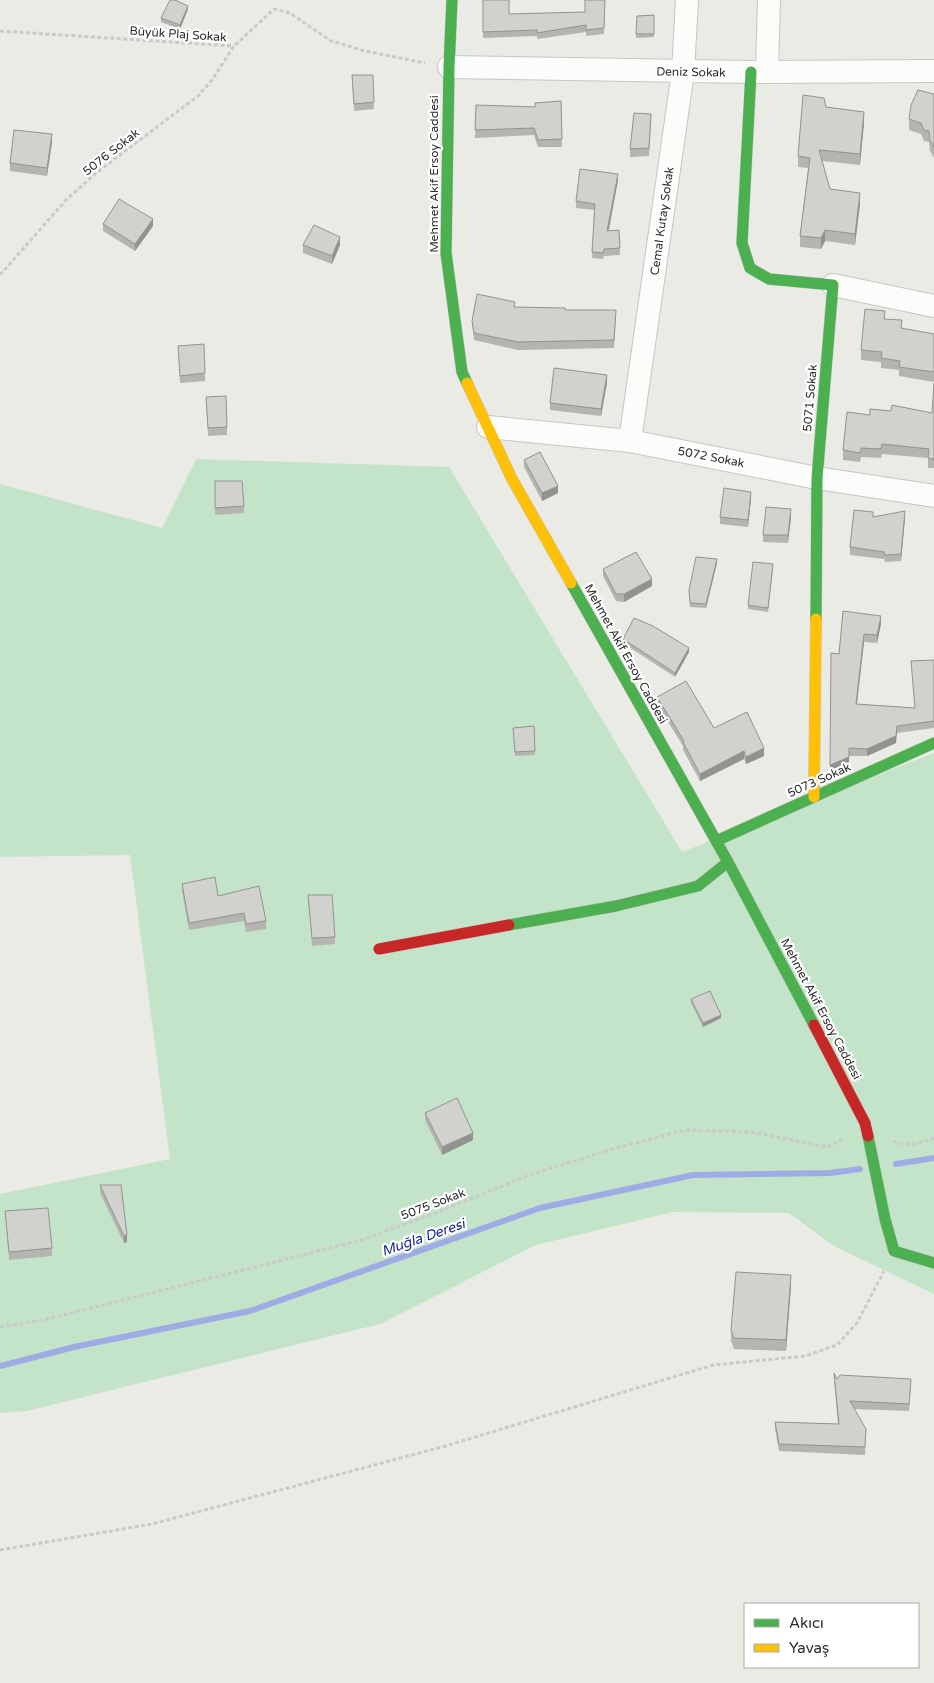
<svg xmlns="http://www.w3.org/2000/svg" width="934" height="1683" font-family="'Varela Round',sans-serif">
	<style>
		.green { fill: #c3e4c8 }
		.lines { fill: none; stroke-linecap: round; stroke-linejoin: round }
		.stream { stroke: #9eace6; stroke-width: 6 }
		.street-casing { stroke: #c6c6c4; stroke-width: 24 }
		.fast-casing { stroke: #c6c6c4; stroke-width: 12 }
		.slow-casing { stroke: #c6c6c4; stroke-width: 12 }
		.jam-casing { stroke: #c6c6c4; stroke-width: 12 }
		.path { stroke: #cacac9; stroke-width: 3; stroke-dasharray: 4 2.5; stroke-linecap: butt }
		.street { stroke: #fcfcfb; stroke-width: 22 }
		.fast { stroke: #4caf50; stroke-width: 11 }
		.slow { stroke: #ffc107; stroke-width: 11 }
		.jam { stroke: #c62828; stroke-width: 11 }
		.wall { fill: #b4b5b0 }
		.shaded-wall { fill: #929390 }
		.building { fill: #d1d2cd; stroke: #929390 }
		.labels { text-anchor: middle; stroke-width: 4.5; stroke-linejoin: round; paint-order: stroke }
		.street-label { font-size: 12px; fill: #2e2e2e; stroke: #fff }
		.water-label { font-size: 14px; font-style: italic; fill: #192696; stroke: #fff }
	</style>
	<rect width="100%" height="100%" fill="#eaebe5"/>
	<path class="green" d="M196 459 449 467 682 852 934 753V1294L834 1246 789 1213 673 1212 536 1245 380 1324 27 1411 0 1413V1194L170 1159 130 855 0 857V484L162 528Z"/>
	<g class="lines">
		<path class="stream" d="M896 1164 934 1158
			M0 1366 74 1347 250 1311 540 1208 693 1175 830 1173 860 1169"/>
		<defs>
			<path id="street" d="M449 67 751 72 934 71
				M767 71 769 0
				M833 285 934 306
				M488 427 630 441 817 478 934 496
				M630 441 683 72 687 0"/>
			<path id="fast" d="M452 0 449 67 446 253 462 372 467 383
				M751 72 742 243 750 268 769 279 833 285 817 478 816 619
				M571 583 728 862 814 1025
				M716 841 934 743
				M509 925 616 906 698 886 728 862
				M868 1136 885 1219 894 1251 934 1263"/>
			<path id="slow" d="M467 383 512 479 571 583
				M814 797 816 619"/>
			<path id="jam" d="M379 949 509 925
				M814 1025 865 1123 868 1136"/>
		</defs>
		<use href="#street" class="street-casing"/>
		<use href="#fast" class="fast-casing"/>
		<use href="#slow" class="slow-casing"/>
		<use href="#jam" class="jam-casing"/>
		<path class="path" d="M0 31 234 46
			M0 275 67 199 96 173 198 96 212 80 234 46 274 9 290 13 331 41 365 51 425 63
			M893 1141C907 1147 919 1144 934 1138
			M0 1327 43 1320 362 1240 441 1211 529 1175 613 1149 684 1130 752 1132 827 1147 844 1139
			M0 1550 152 1524 442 1447 713 1365 805 1356 837 1345 857 1323 884 1271"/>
		<use href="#street" class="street"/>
		<use href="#fast" class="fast"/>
		<use href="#slow" class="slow"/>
		<use href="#jam" class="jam"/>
	</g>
	<path class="wall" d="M483 0 509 14 585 12 605 0 604 34 586 36V32L537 39V36L483 38Z
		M188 9 180 29 161 22V18Z
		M654 15V37L636 38 637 16Z
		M352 75H373L374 109 354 111Z
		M934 94V158L930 151 929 142 924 141 921 134 909 130V119Z
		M561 101 562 147H538L534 135 475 138 476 105 535 107Z
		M826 107 864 123 860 165 822 161 830 189 860 204 855 245 825 241 821 249 800 247V236L808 168 798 167V156Z
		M651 122 649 156 630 157V149Z
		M52 142 47 176 10 171V163Z
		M618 180 609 231 619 230 620 255 604 256 603 259 592 258 594 210 576 208V201Z
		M103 224 153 226 135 251 103 231Z
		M303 245H340L332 264 303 253Z
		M515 307 565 310 616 317 614 348 518 350 474 340 472 321Z
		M885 319 902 328 934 334V382L899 376V370L881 368V362L861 360V350Z
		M178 346 205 373V381L180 383Z
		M607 383 601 416 550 410V403Z
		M934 383V470V468H928V458L882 454 881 458 861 457 860 462 843 460V450L870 415 891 411 932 413Z
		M206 397 227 427V435L208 436Z
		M524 460 558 493 542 501 524 467Z
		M215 481 244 506V513L215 515Z
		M751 499 748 527 720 524V517Z
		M791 517 788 543 763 542V535Z
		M873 517 905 518 901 561 885 562 884 559 850 555V547Z
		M717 563 706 608 690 607 689 590Z
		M773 568 768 612 748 609V605Z
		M603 569 652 586 624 602 616 601 603 576Z
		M843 611 881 624 877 643 864 642 857 704 915 708 911 661 934 660V728L897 733 896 743 867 756H849V764L830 773Z
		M623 639 689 652 675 677 623 643Z
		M657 697 714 728 764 756 746 764 744 759 700 781 683 750V746L657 704Z
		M534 726 535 755 515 756 513 728Z
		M182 884 218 896 266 921V929L246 932 244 921 189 930 182 891Z
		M308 895 335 937V944L312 946Z
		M691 999 721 1018 703 1027 691 1003Z
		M425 1113 473 1140 442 1155 425 1120Z
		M100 1185 127 1242 124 1243 100 1193Z
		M5 1211 52 1248V1256L9 1260Z
		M791 1286 786 1351 734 1349 731 1341V1330Z
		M834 1373 837 1379 911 1386 909 1411 854 1409 866 1429 865 1455 779 1451 775 1429V1422L838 1424 834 1381Z"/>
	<path class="shaded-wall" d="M188 6V9L180 29V25Z
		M864 112V123L860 165V154Z
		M52 134V142L47 176V168Z
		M618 174V180L607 237V231Z
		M860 193V204L855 245V234Z
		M153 219V226L135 251V244Z
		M825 230V241L821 249V238Z
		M340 237V245L332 264V256Z
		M607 375V383L601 416V409Z
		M558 486V493L542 501V493Z
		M751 492V499L748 527V520Z
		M791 509V517L788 543V535Z
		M905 511V518L901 561V554Z
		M717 559V563L706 608V604Z
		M652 579V586L624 602V594Z
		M881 616V624L877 643V635Z
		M864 634V642L856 711V704Z
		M689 648V652L675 677V673Z
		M897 726 896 743 867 756V749Z
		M764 748V756L746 764V757Z
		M744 751V759L700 781V774Z
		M849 757V764L830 773V765Z
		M721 1015V1018L703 1027V1023Z
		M473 1133V1140L442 1155V1147Z
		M127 1235V1242L124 1243V1236Z
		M791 1275V1286L786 1351V1340Z"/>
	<path class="building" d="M170 0H175L188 6 180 25 161 18Z
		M483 0H509V14L585 12V0H605L604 28 586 30V25L537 33V30L483 32Z
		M654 15V34H636L637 16Z
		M352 75H373L374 102 354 104Z
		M918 90 934 94V147L930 140 929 131 924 130 921 123 909 119 911 105Z
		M803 95 824 98 826 107 864 112 860 154 819 150 830 189 860 193 855 234 825 230 821 238 800 236 810 158 798 156Z
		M561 101 562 139 538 140 534 128 475 130 476 105 535 107V103Z
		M634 113 651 114 649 148 630 149Z
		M14 130 52 134 47 168 10 163Z
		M580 169 618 174 607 231 619 230 620 248 604 249 603 253 592 252 595 204 576 201Z
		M119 199 153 219 135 244 103 224Z
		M314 225 340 237 332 256 303 245Z
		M477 294 515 302 514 307 565 308V310H616L614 340 518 342 474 333 472 321Z
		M865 309 885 311 884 319 902 320 901 328 934 334V372L899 367 900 361 881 358 882 352 861 350Z
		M204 344 205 373 180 376 178 346Z
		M554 368 607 375 601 409 550 403Z
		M934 383V461V459L928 458 929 449 882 444 881 449 861 448 860 453 843 450 847 412 870 415V409L891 411 892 405 932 413Z
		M226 396 227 427 208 428 206 397Z
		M540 452 558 486 542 493 524 460Z
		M215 481H242L244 506 215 508Z
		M724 488 751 492 748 520 720 517Z
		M766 507 791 509 788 535H763Z
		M854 510 873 512V517L905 511 901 554 885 555 884 552 850 547Z
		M636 552 652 579 624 594H616L603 569Z
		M696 557 717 559 706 604 690 603 689 590Z
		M753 562 773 564 768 608 748 605Z
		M843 611 881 616 877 635 864 634 856 704 915 708 911 661 934 660V721L897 726 896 736 867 749 849 748V757L830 765 831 653 839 654Z
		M634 618 653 626 689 648 675 673 623 639Z
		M686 681 714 728 747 712 764 748 746 757 744 751 700 774 683 742 684 741 657 697Z
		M534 726 535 751 515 752 513 728Z
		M215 877 218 896 259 886 266 921 246 924 244 913 189 923 182 884Z
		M308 895H332L335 937 312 938Z
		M710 991 721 1015 703 1023 691 999Z
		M457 1098 473 1133 442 1147 425 1113Z
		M100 1185H121L127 1235 124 1236Z
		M48 1208 52 1248 9 1252 5 1211Z
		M736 1272 791 1275 786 1340 734 1338 731 1330Z
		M834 1373 837 1379 840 1375 911 1379 909 1404 850 1401 866 1429 865 1447 779 1444 775 1422 839 1424Z"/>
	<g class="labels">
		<g class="street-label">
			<text transform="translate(178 34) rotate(4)" y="4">Büyük Plaj Sokak</text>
			<text transform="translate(691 72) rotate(1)" y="4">Deniz Sokak</text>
			<text transform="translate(111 152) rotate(-38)" y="4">5076 Sokak</text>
			<text transform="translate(434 174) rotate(-90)" y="4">Mehmet Akif Ersoy Caddesi</text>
			<text transform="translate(662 221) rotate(-82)" y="4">Cemal Kutay Sokak</text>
			<text transform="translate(810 398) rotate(-85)" y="4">5071 Sokak</text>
			<text transform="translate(711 457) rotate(11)" y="4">5072 Sokak</text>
			<text transform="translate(626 654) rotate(61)" y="4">Mehmet Akif Ersoy Caddesi</text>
			<text transform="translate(819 780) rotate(-24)" y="4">5073 Sokak</text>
			<text transform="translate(821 1009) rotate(62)" y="4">Mehmet Akif Ersoy Caddesi</text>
			<text transform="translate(433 1204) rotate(-21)" y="4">5075 Sokak</text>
		</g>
		<g class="water-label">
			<text transform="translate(423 1237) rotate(-19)" y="5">Muğla Deresi</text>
		</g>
	</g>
	<rect x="744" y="1603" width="175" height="65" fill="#ffffff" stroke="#ababab"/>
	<rect x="754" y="1619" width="25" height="8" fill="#4caf50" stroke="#ababab"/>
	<text x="789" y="1628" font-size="15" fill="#2e2e2e">Akıcı</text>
	<rect x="754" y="1644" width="25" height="8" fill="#ffc107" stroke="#ababab"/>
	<text x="789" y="1653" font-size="15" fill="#2e2e2e">Yavaş</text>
</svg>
